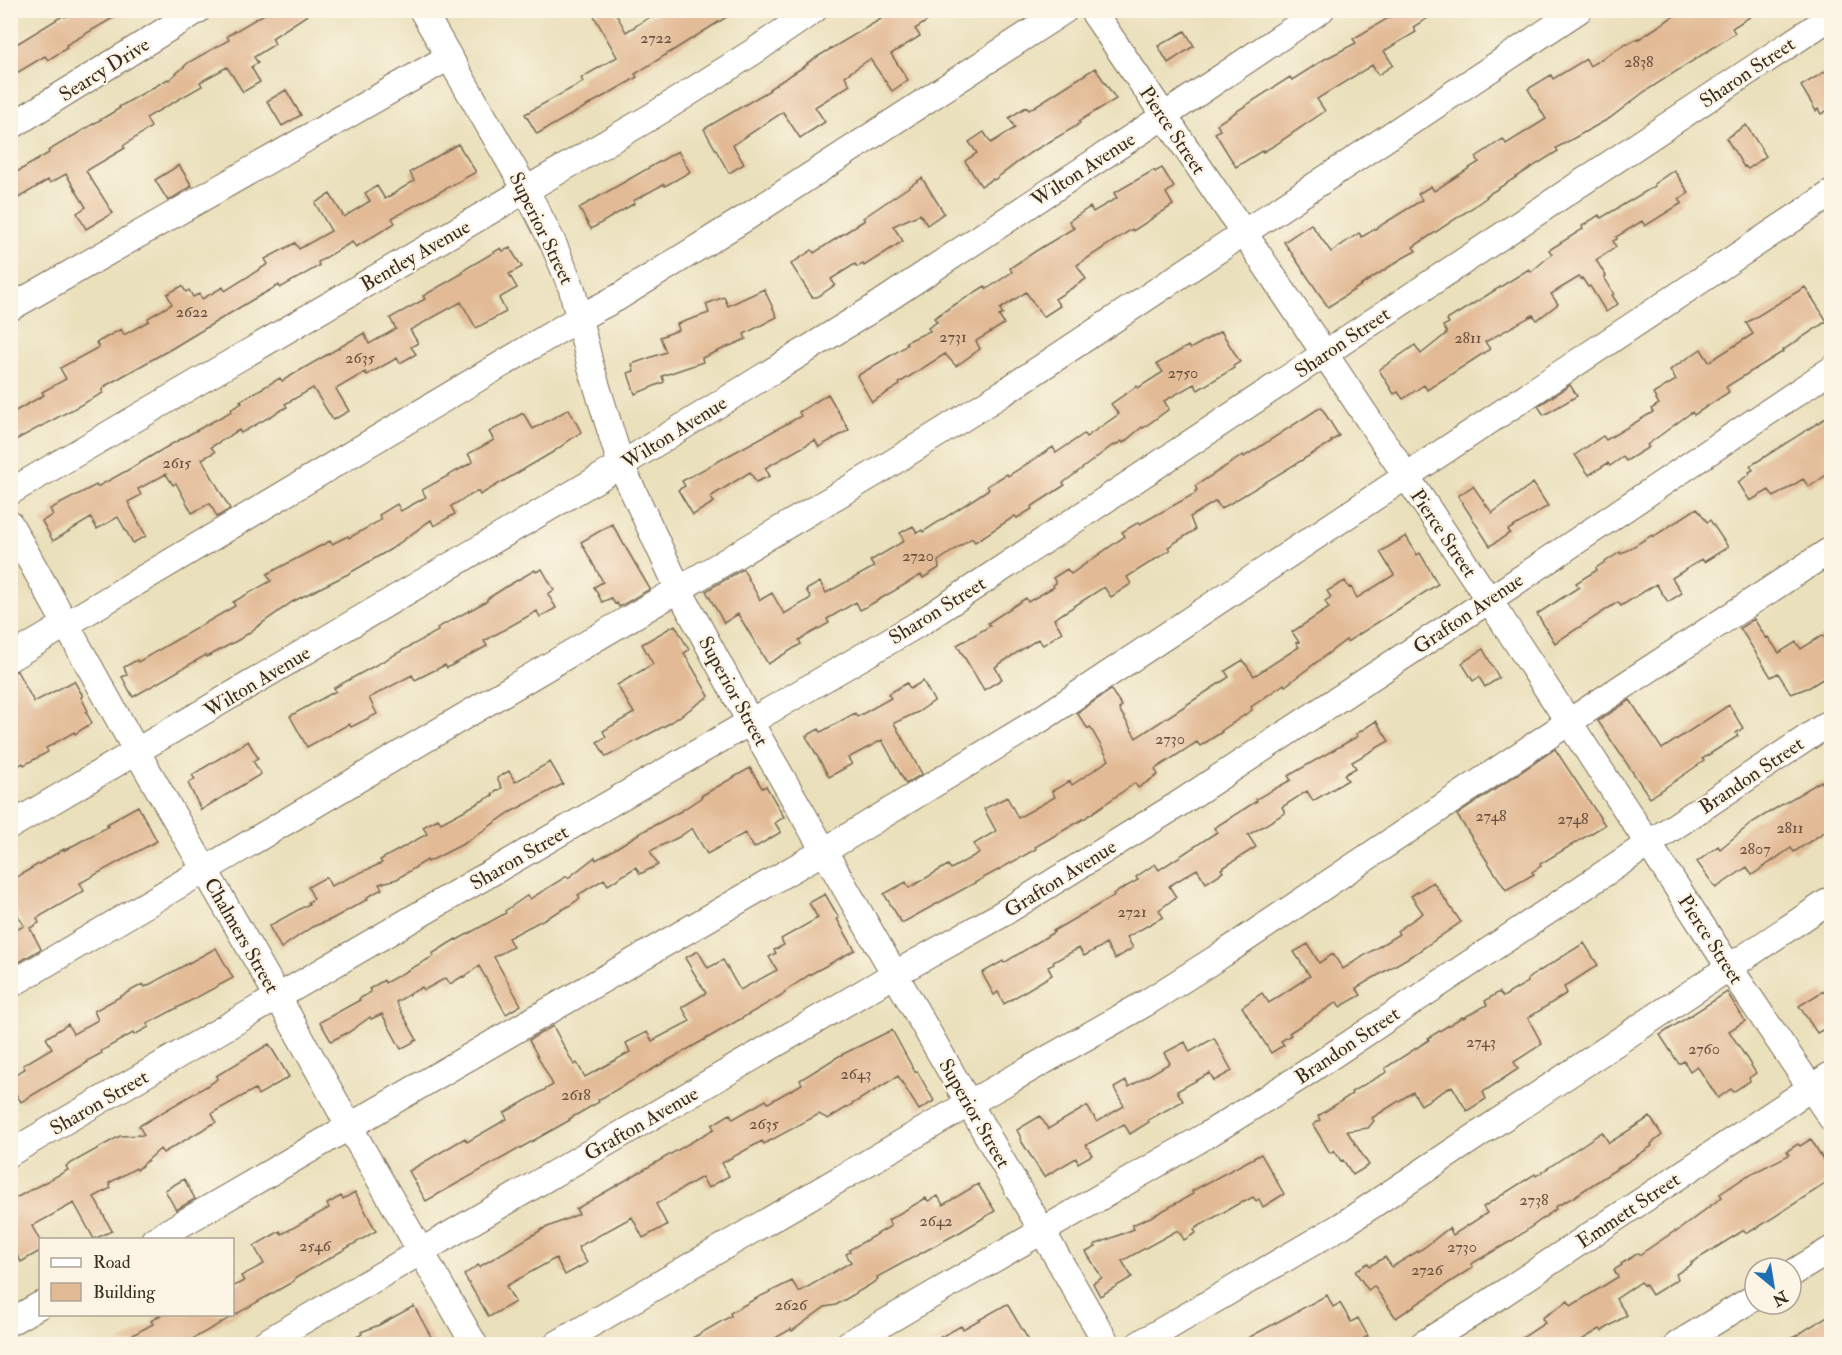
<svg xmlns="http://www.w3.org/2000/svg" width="1842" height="1355" font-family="'IM FELL Double Pica',serif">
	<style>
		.building { fill: #e2ba95 }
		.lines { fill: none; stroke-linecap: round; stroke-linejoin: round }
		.minor-casing { stroke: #786a55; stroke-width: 28 }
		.minor { stroke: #fff; stroke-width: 26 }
		.labels { text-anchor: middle; stroke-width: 4.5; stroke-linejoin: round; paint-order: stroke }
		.number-label { font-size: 16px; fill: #654e3c }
		.street-label { font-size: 20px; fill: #3b2a1e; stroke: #fcf5e5 }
	</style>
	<rect width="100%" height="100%" fill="#fcf5e5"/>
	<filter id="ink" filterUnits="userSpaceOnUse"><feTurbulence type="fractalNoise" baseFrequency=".0167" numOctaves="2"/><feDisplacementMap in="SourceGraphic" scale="12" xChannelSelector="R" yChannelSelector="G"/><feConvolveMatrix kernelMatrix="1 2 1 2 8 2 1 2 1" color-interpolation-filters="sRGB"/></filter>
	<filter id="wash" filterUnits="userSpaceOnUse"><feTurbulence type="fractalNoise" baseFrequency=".008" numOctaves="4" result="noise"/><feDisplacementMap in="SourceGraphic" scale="24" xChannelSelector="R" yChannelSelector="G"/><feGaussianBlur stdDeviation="1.35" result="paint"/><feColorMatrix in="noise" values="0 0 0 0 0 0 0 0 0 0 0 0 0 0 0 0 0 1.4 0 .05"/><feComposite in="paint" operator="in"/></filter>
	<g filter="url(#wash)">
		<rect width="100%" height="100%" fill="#eae0bc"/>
		<g id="blocks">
			<path class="building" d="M78 10H127L66 45 67 48 48 60 45 56 10 77V48L64 15 65 17Z
				M271 10H315L272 38 275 44 254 57 258 63 251 67 260 82 243 92 227 67 200 82 202 86 146 118 151 127 123 146 125 148 86 171 113 213 86 229 77 213 86 207 66 174 50 183 48 180 10 203V176L49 153 48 151 120 108 119 107 168 79 169 80 189 62 229 40 227 36Z
				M603 10H614L626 32 661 10H738L635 74 637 77 629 82 537 134 525 114 583 82 581 78 617 57 594 16Z
				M876 10H944L915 29 920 36 891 54 908 80 892 91 870 59 845 76 850 85 815 107 825 122 800 138 783 112 733 145 744 164 729 173 704 129 770 90 769 89 808 64 807 63 881 19Z
				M1387 10H1441L1413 27 1416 32 1384 51 1393 65 1378 75 1372 65 1317 99 1325 111 1275 145 1263 152V150L1236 167 1215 133 1220 130 1217 124 1290 77 1292 80 1325 59 1356 43 1353 39 1390 17Z
				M1683 10H1761L1732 28 1735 33 1722 42 1644 92 1610 118 1556 148 1558 151 1486 196 1487 197 1472 208 1413 247 1416 251 1401 259 1328 307 1284 242 1311 224 1331 252 1359 233 1362 237 1422 200 1418 194 1431 186 1434 191 1479 162 1476 157 1503 139 1506 144 1546 119 1528 89 1551 75 1553 79 1586 59 1590 66 1627 43 1628 44 1638 38 1639 39Z
				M1185 31 1194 46 1168 63 1158 46Z
				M1832 67V108L1821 114 1818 109 1816 111 1801 86Z
				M1095 68 1116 99 1079 121 1080 123 1075 127 1030 153 994 180 993 179 981 186 965 161 977 153 969 142 984 132 991 143 1015 128 1009 118 1026 107 1029 110Z
				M286 90 301 115 282 126 267 101Z
				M1746 125 1766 156 1748 169 1745 166 1744 167 1726 138Z
				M458 144 476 172 392 218 395 223 356 247 352 242 318 262 319 266 280 288 279 285 252 300 171 349 105 386 106 387 102 390 103 393 10 443V414L44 395 42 392 66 379 60 368 99 347 96 343 121 329 124 335 149 321 148 318 172 304 167 294 182 286 186 292 189 290 193 297 199 294 202 299 223 287 225 291 268 264 265 259 295 243 299 249 331 231 315 203 330 194 344 217 370 201 365 193 377 186 385 199 414 181 410 172Z
				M678 151 690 172 665 186 664 184 633 201 635 203 591 229 579 208Z
				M179 165 192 186 168 201 155 180Z
				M1162 168 1174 187 1166 193 1173 205 1133 231 1132 229 1077 265 1086 279 1055 299 1060 306 1043 317 1026 292 1000 309 1003 314 999 316 1004 324 976 341 980 349 956 366 945 354 899 383 900 385 872 402 857 376 895 353 907 345 906 342 930 331 928 328 937 322 934 318 951 307 985 286 987 289 1012 272 1010 268 1039 249 1074 228 1069 221 1090 207 1093 212 1117 198 1114 193 1154 170 1155 172Z
				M1674 170 1689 193 1679 199 1682 203 1645 226 1642 221 1616 237 1617 239 1613 241 1616 247 1596 260 1606 276 1604 277 1614 294 1612 295 1618 304 1606 312 1590 286 1588 287 1582 278 1581 279 1579 277 1551 294 1558 304 1537 320 1533 315 1485 342 1490 349 1427 390 1424 385 1403 399 1398 392 1394 394 1379 370 1415 345 1421 354 1447 333 1443 326 1449 323 1447 320 1529 269 1531 272 1552 254 1549 250 1583 229 1582 226 1599 215 1601 218 1655 186 1654 184Z
				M922 178 944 213 927 225 920 214 893 226 903 241 864 266 863 264 857 267 855 264 831 279 835 285 817 297H812L791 264 812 250 814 253 865 220 863 218Z
				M501 248 503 251 510 248 522 267 509 274 517 288 499 298 506 312 476 328 461 302 410 330 418 343 411 347 416 354 400 363 397 358 367 375 365 372 336 389 349 411 333 420 313 388 285 404 287 407 241 433 239 430 211 447 215 452 202 459 230 509 217 517 210 503 192 513 176 483 173 485 166 474 138 489 141 495 128 502 146 536 133 543 118 517 97 529 91 518 53 541 42 521 53 515 50 509 96 485 97 487 128 470 170 445 232 411 231 409 242 403 240 401 280 378 282 381 364 333 369 344 396 329 390 318 425 299 423 296 463 273 462 271Z
				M1805 287 1827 321 1783 350 1784 351 1726 387 1729 392 1694 415 1692 412 1647 445 1649 447 1626 461 1623 457 1610 466 1608 463 1589 475 1575 455 1603 436 1606 440 1653 412 1651 409 1659 404 1653 394 1676 380 1670 370 1701 349 1709 362 1753 334 1746 323Z
				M764 289 777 317 744 334 746 339 702 358 703 362 662 376 664 382 635 394 628 373 634 371 632 364 666 352 660 337 679 330 677 324 709 313 706 304 724 297 728 306Z
				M1221 331 1240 362 1233 366 1234 368 1198 390 1194 384 1164 401 1169 409 1143 428 1142 427 1123 443 1122 441 1114 446 1113 445 1063 483 1065 485 1031 507 1032 509 1017 518 1015 516 975 542 972 538 938 561 939 568 923 578 921 575 868 606 860 610 856 602 827 619 829 623 799 640 801 644 768 664 738 614 724 623 706 591 743 569 760 600 772 593 784 614 811 598 806 590 820 582 826 593 874 567 870 561 904 541 900 533 913 526 917 533 922 530 923 532 989 489 987 486 1007 474 1008 476 1053 447 1056 453 1084 434 1086 437 1119 414 1111 404 1137 386 1138 388 1163 372 1157 364 1188 346 1190 349Z
				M1570 385 1577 396 1544 415 1538 406Z
				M828 394 849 430 819 447 815 440 765 468 770 476 756 482 750 472 710 497 714 502 693 515 678 490 685 486 682 481 801 416 799 412Z
				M1321 407 1339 436 1331 441 1332 442 1221 509 1216 501 1190 517 1195 530 1168 547 1170 550 1127 577 1131 584 1111 597 1104 587 1054 619 1062 632 1043 645 1038 639 995 667 1002 679 984 690 957 645 990 626 988 623 1026 598 1028 602 1054 587 1053 585 1056 583 1053 578 1067 569 1071 574 1125 536 1122 532 1139 522 1140 524 1196 493 1195 491 1197 490 1195 486 1243 455 1244 457Z
				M569 409 581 432 553 452 480 495 478 491 451 506 455 514 434 526 431 520 391 549 348 574 292 602 240 639 207 657 206 655 133 697 122 677 127 675 124 667 137 660 138 662 235 606 233 602 271 581 267 574 330 541 332 544 348 536 349 538 381 520 379 515 397 504 401 511 426 497 422 490 473 462 468 454 494 440 489 432 523 413 533 429Z
				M1832 414V458L1826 462 1832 471 1809 487 1803 479 1774 497 1769 490 1750 501 1738 482 1750 474 1749 472 1753 470 1750 466Z
				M1533 483 1548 506 1508 530 1510 533 1490 546 1458 496 1473 486 1492 513Z
				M1697 508 1707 522 1710 520 1728 547 1704 562 1702 559 1672 578 1682 593 1668 602 1656 584 1621 606 1618 602 1555 643 1537 614 1579 587 1576 583 1597 570 1596 568 1620 552 1621 554 1652 535 1653 537Z
				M612 524 650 589 619 607 617 603 615 604 611 598 602 602 594 587 603 582 581 542Z
				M1406 536 1417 555 1420 553 1438 584 1347 642 1346 640 1285 686 1284 684 1251 707 1252 710 1221 731 1222 732 1200 746 1197 742 1155 769 1158 775 1138 788 1135 783 1085 818 1035 847 1036 849 902 923 884 894 906 882 909 888 948 865 951 869 979 853 974 844 996 831 984 809 1007 797 1018 818 1055 797 1052 791 1070 781 1072 785 1109 760 1090 727 1088 729 1077 713 1111 690 1122 706 1119 709 1136 738 1229 677 1225 671 1243 660 1254 676 1299 647 1296 643 1299 642 1292 632 1329 608 1325 601 1331 597 1327 591 1345 581 1349 588 1351 587 1357 598 1394 575 1380 552Z
				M542 569 554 590 548 594 556 608 540 617 537 611 484 641 487 646 447 668 445 665 415 680 412 675 369 698 377 714 351 727 349 724 307 747 290 716 336 691 334 688 438 631 437 628 487 601V599L509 585 535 570 536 572Z
				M1754 619 1766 638 1768 637 1779 653 1796 642 1801 649 1823 635 1826 640 1832 637V673L1810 687 1791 694 1778 673 1771 677 1740 628Z
				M675 625 689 650 684 653 709 696 670 723 606 757 597 742 606 737 603 731 634 713 617 685 653 664 642 644Z
				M1483 649 1499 678 1485 687 1479 677 1473 681 1462 663Z
				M17 671 34 702 74 681 83 696 81 697 88 711 86 712 92 723 75 734 74 732 46 748 48 752 24 765 23 763 10 770V673Z
				M923 681 934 701 918 712 894 723 922 774 906 784 882 740 848 758 852 764 829 777 806 736 819 729 821 732 855 713 857 717 891 698 888 694 907 683 910 689Z
				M1630 700 1662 749 1729 705 1743 728 1736 733 1738 736 1702 759 1704 761 1650 798 1598 721Z
				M1376 721 1389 741 1352 762 1356 768 1344 775 1348 780 1313 801 1307 791 1282 807 1285 813 1248 835 1256 847 1221 869 1223 872 1206 883 1197 869 1169 886 1176 897 1159 910 1163 917 1127 937 1133 948 1115 959 1106 944 1084 956 1079 948 1053 962 1054 964 1048 967 1052 975 1004 1004 998 992 994 995 982 973 1003 961 1004 963 1054 932 1053 931 1114 896 1113 894 1138 880 1136 877 1155 864 1159 870 1217 832 1214 828 1257 801 1256 799 1291 780 1288 776 1358 736 1356 734Z
				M248 741 258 758 253 761 261 774 201 810 188 783 195 779 192 775Z
				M1555 749 1605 825 1540 864 1541 866 1532 872 1534 874 1506 890 1457 815Z
				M550 762 563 784 509 813 465 843 428 862 427 860 397 879 379 884 382 889 367 897 368 899 332 919 312 927 281 948 269 926 309 904 308 902 314 899 308 887 326 877 331 886 382 863 380 860 427 834 423 827 438 819 441 823 493 795 492 794 502 788 497 778 509 771 515 782Z
				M750 768 762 788 766 786 784 817 775 823 781 832 754 848 745 833 707 854 692 828 679 837 650 851 658 865 640 874 636 867 608 885 604 879 578 895 580 898 569 906 508 938 513 947 494 957 521 1005 506 1014 479 966 464 977 463 976 450 984 446 978 424 990 422 987 396 1002 417 1040 401 1049 382 1014 371 1019 370 1017 349 1032 331 1041 320 1022 360 1000 359 999 371 992 369 989 384 980 385 983 434 956 432 954 456 939 457 940 506 913 505 911 528 895 530 899 567 876 568 878 595 857 596 860 605 855 640 833 681 811 702 797 701 796Z
				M1832 777V827L1794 852 1791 848 1752 875 1747 867 1716 888 1697 862 1718 846 1720 849 1753 822 1821 781 1822 783Z
				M138 806 157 841 80 883 84 891 37 918 39 923 30 928 41 949 13 966 10 961V933L24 926 10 901V881L64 849 65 850 109 826 107 824 118 818V817Z
				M1433 882 1461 922 1416 953 1356 988 1361 995 1340 1007 1337 1002 1289 1033 1291 1035 1281 1041 1284 1045 1271 1053 1242 1007 1262 993 1269 1003 1310 976 1294 952 1308 944 1319 963 1333 954 1343 969 1399 934 1397 931 1423 913 1411 896Z
				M825 894 839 918 837 919 855 950 809 975 784 992 785 993 725 1028 598 1100 599 1102 569 1119 570 1120 426 1201 409 1171 465 1138 467 1142 507 1119 504 1113 553 1085 529 1040 553 1026 574 1065 577 1063 585 1077 630 1052 626 1043 647 1032 652 1041 690 1021 682 1007 706 993 685 958 698 951 708 968 723 960 740 990 777 970 769 957 776 953 774 950 784 945 781 939 818 918 809 903Z
				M1584 943 1598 965 1564 987 1567 993 1528 1018 1542 1044 1514 1062 1518 1069 1483 1092 1486 1099 1467 1111 1452 1086 1421 1105 1413 1092 1372 1118 1374 1121 1368 1128 1347 1131 1369 1165 1353 1175 1343 1160 1341 1161 1334 1150 1330 1153 1313 1125 1320 1120 1318 1116 1352 1094 1351 1092 1387 1072 1385 1068 1429 1040 1428 1038 1462 1017 1463 1018 1487 1005 1485 1001 1499 992 1503 997 1528 982 1527 980 1530 977Z
				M216 948 233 978 147 1024 149 1027 134 1035 133 1033 101 1051 102 1053 87 1061 88 1062 21 1102 10 1084V1077L25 1069 23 1065 52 1048 46 1038 68 1024 73 1034 98 1020 94 1011 143 984 145 987Z
				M1823 991 1832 1003V1025L1817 1033 1799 1006Z
				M1727 992 1745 1021 1729 1031 1756 1073 1749 1078 1750 1081 1733 1092 1731 1089 1718 1098 1697 1066 1690 1071 1684 1061 1679 1064 1660 1035Z
				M892 1030 915 1072 917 1071 934 1101 919 1110 898 1076 828 1119 819 1114 764 1144 762 1141 722 1163 729 1176 708 1188 702 1177 656 1204 667 1225 643 1238 632 1217 578 1247 587 1263 565 1275 556 1258 506 1286 515 1302 489 1317 464 1275 478 1265 479 1267 543 1229 579 1214 576 1209 714 1129 712 1125 730 1114 733 1119 766 1100 768 1103 802 1084 800 1080 839 1056Z
				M1214 1038 1232 1071 1214 1081 1210 1073 1177 1091 1183 1101 1148 1120 1149 1122 1130 1134 1124 1124 1086 1145 1092 1155 1078 1163 1076 1158 1044 1177 1020 1139 1021 1138 1017 1130 1040 1116 1048 1129 1087 1106 1097 1122 1124 1106 1114 1088 1126 1081 1129 1087 1170 1063 1164 1053 1185 1042 1190 1052Z
				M269 1044 289 1077 258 1095 255 1089 212 1113 216 1122 163 1153 160 1149 137 1170 136 1168 109 1183 111 1188 94 1197 112 1231 94 1239 74 1203 32 1226 40 1241V1251L21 1262 10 1244V1201L68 1170 66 1166 120 1136 144 1135 139 1126 212 1083 217 1079 216 1076Z
				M1650 1117 1662 1135 1651 1144 1652 1146 1572 1198 1555 1207 1556 1209 1513 1240 1471 1264 1473 1267 1396 1318 1374 1286 1368 1290 1355 1271 1368 1263 1370 1266 1385 1257 1392 1267 1425 1247 1449 1228 1453 1235 1487 1213 1483 1207 1535 1174 1536 1176 1602 1132 1609 1143Z
				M1811 1139 1831 1173 1827 1175 1831 1180 1757 1228 1756 1227 1746 1233 1744 1230 1691 1263 1692 1264 1676 1274 1678 1279 1652 1295 1645 1284 1643 1285 1641 1282 1616 1299 1627 1315 1602 1331 1600 1329 1575 1344H1513L1545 1323 1542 1318 1568 1301 1571 1306 1618 1277 1614 1270 1622 1265 1621 1264 1638 1253 1639 1255 1675 1231 1676 1232 1722 1197 1720 1194 1747 1176 1789 1155 1787 1151 1798 1144 1800 1146Z
				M1261 1154 1284 1194 1263 1207 1259 1199 1256 1201 1253 1197 1244 1202 1243 1201 1194 1229 1196 1233 1184 1240 1179 1231H1176L1122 1261 1132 1277 1100 1296 1093 1283 1102 1278 1086 1252 1096 1247 1094 1245 1134 1229 1132 1225 1155 1215 1193 1194 1192 1191Z
				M184 1179 195 1199 176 1210 165 1190Z
				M978 1184 995 1211 960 1232 877 1277 878 1280 836 1305 825 1307 792 1331 791 1329 765 1344H682L731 1316 730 1313 755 1299 792 1281 799 1292 851 1262 846 1254 850 1252 849 1250 891 1226 888 1220 926 1198 928 1201 938 1196 943 1205Z
				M355 1192 376 1231 294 1279V1281L184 1344H116L153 1324 151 1321 162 1314H232V1287L244 1281 241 1276 264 1264 254 1246 280 1231 282 1234 329 1208 327 1204 341 1196 343 1199Z
				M1327 1295 1333 1307 1340 1303 1351 1322 1358 1318 1368 1336 1355 1344H1237Z
				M1007 1304 1031 1344H928L961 1326 963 1329Z
				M414 1306 435 1344H345L362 1334 361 1332 379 1325Z
				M1832 1313V1344H1783Z"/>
		</g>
	</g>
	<g filter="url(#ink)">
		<use href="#blocks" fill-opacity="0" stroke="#786a55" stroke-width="1.5"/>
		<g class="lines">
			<defs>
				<path id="minor" d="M422 10 526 190 553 243 572 289 590 364 621 465 679 590 750 722 1107 1344
					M1092 10 1244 233 1489 600 1729 967 1832 1119
					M10 127 198 10
					M10 308 449 57
					M10 492 654 115 753 52 814 10
					M10 524 137 752 278 997 349 1126 474 1344
					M10 658 579 318 617 298 747 217 1065 10
					M10 826 621 465 869 311 1164 116 1321 10
					M10 985 882 469 1003 393 1579 10
					M10 1153 920 623 1832 16
					M154 1240 824 851 1041 719 1832 193
					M1791 1274 1832 1249
					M10 1322 40 1305
					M263 1344 895 974 997 917 1174 807 1489 600 1832 369
					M557 1344 970 1103 1146 1003 1223 954 1569 722 1832 549
					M848 1344 1207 1135 1297 1079 1832 721
					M1139 1344 1341 1226 1832 899
					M1423 1344 1475 1312 1832 1074
					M1678 1344 1755 1297"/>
			</defs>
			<use href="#minor" class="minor-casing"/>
			<use href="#minor" class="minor"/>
		</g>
	</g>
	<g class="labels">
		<g class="number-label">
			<text x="656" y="43">2722</text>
			<text x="1639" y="67">2838</text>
			<text x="192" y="317">2622</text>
			<text x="953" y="342">2731</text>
			<text x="1468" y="343">2811</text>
			<text x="360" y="363">2635</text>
			<text x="1183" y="378">2750</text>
			<text x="177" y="468">2615</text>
			<text x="918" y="561">2720</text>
			<text x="1170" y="744">2730</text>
			<text x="1491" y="821">2748</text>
			<text x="1573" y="824">2748</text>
			<text x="1790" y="833">2811</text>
			<text x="1755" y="854">2807</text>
			<text x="1132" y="917">2721</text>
			<text x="1481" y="1047">2743</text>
			<text x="1704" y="1054">2760</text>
			<text x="856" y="1079">2643</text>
			<text x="576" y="1100">2618</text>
			<text x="764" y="1129">2635</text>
			<text x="1534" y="1205">2738</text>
			<text x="936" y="1226">2642</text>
			<text x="315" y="1251">2546</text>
			<text x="1462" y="1252">2730</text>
			<text x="1427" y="1275">2726</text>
			<text x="791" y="1310">2626</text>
		</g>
		<g class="street-label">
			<text transform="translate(104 69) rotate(-32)" y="7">Searcy Drive</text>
			<text transform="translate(1747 72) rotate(-34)" y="7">Sharon Street</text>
			<text transform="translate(1173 130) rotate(56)" y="7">Pierce Street</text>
			<text transform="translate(1083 169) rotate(-33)" y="7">Wilton Avenue</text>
			<text transform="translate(542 228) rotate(64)" y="7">Superior Street</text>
			<text transform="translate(415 255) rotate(-30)" y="7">Bentley Avenue</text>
			<text transform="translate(1342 342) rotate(-34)" y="7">Sharon Street</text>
			<text transform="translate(674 432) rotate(-32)" y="7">Wilton Avenue</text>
			<text transform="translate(1444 533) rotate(56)" y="7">Pierce Street</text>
			<text transform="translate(937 610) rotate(-32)" y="7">Sharon Street</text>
			<text transform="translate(1468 613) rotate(-34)" y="7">Grafton Avenue</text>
			<text transform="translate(257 681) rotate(-31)" y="7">Wilton Avenue</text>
			<text transform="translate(734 691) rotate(61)" y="7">Superior Street</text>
			<text transform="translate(1751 775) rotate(-34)" y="7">Brandon Street</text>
			<text transform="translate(519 857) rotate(-30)" y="7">Sharon Street</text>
			<text transform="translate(1060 878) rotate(-32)" y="7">Grafton Avenue</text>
			<text transform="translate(242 935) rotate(60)" y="7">Chalmers Street</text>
			<text transform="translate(1711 939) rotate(57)" y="7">Pierce Street</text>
			<text transform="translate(1347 1045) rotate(-34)" y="7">Brandon Street</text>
			<text transform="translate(99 1102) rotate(-30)" y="7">Sharon Street</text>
			<text transform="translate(975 1113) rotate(60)" y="7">Superior Street</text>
			<text transform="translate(641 1123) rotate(-30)" y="7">Grafton Avenue</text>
			<text transform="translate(1628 1210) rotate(-34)" y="7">Emmett Street</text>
		</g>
	</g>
	<rect width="1842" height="1355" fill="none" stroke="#fcf5e5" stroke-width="36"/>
	<rect x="39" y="1238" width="195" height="78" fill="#fcf5e5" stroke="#afa495" stroke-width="1.5"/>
	<rect x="51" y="1258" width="30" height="9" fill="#ffffff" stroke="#afa495" stroke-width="1.5"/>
	<text x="93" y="1268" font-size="18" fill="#3b2a1e">Road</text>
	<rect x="51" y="1283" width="30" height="18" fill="#e2ba95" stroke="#afa495" stroke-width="1.5"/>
	<text x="93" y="1298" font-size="18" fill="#3b2a1e">Building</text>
	<g transform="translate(1773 1286) rotate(150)"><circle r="28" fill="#fcf5e5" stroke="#afa495" stroke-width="1.5"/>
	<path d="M0-4.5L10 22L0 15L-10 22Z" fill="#1f6fb2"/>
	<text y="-9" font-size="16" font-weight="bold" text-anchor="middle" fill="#3b2a1e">N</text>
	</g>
</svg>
